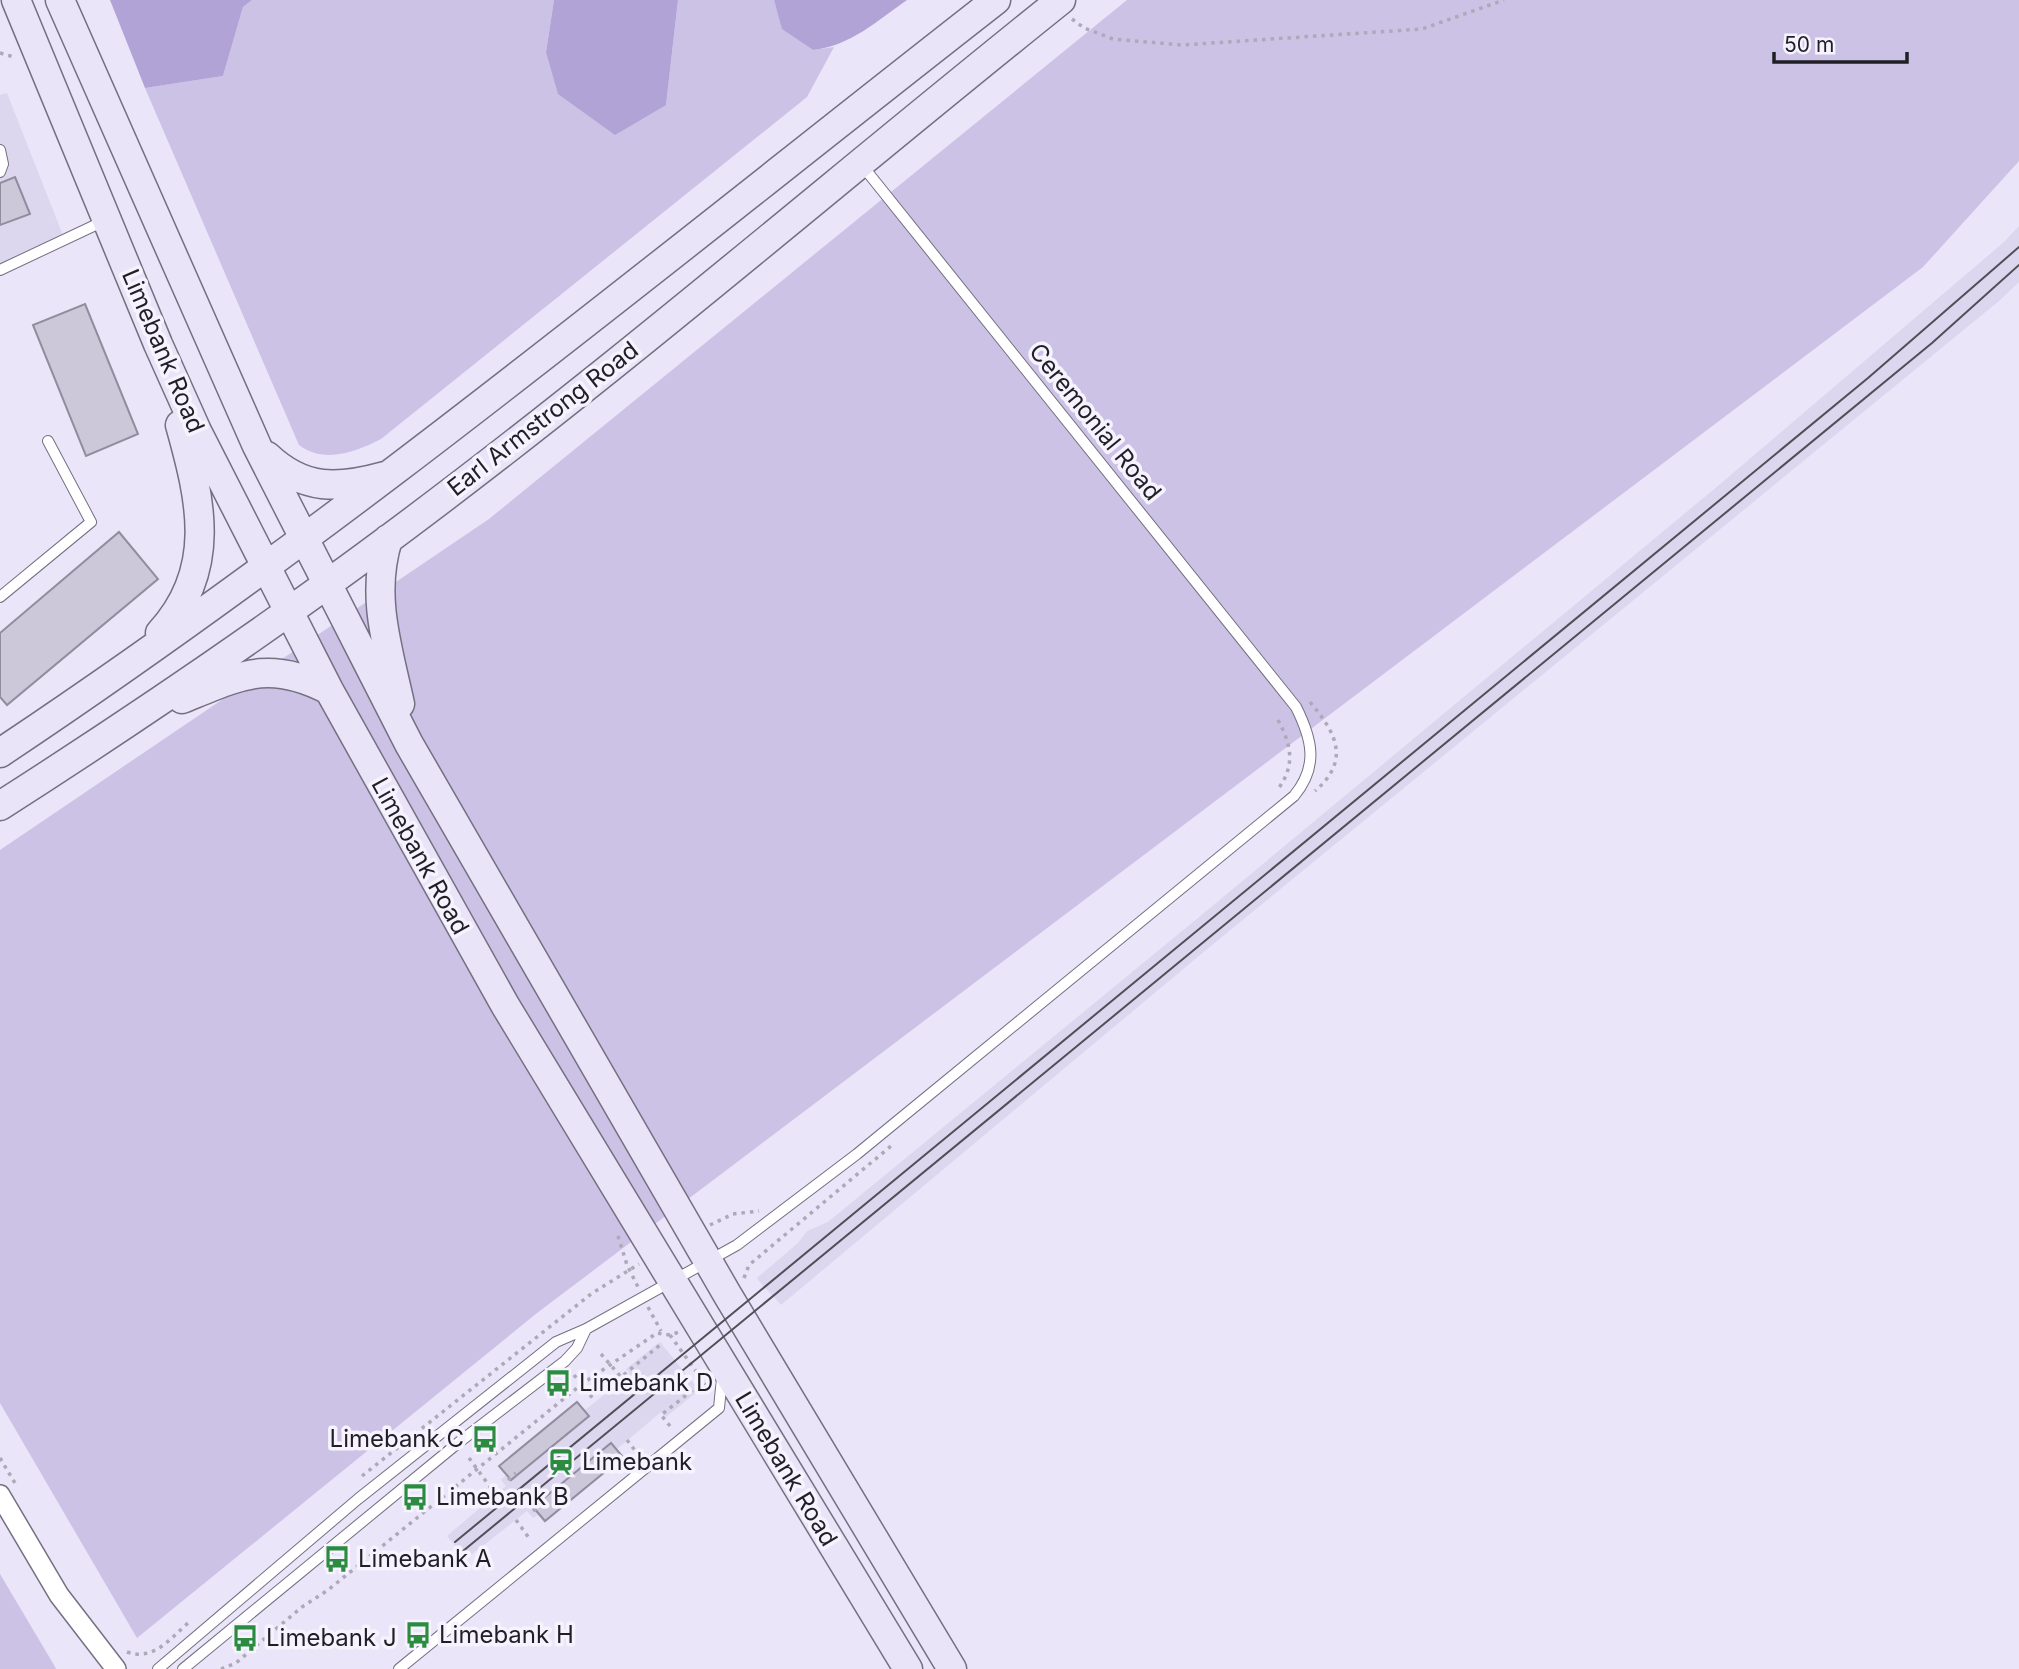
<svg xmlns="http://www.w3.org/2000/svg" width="2019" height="1669" font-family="Inter,sans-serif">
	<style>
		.built { fill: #dcd6ef }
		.green { fill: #cbc2e5 }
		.forest { fill: #b2a3d7 }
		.building { fill: #ccc8da; stroke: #928d9e; stroke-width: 2 }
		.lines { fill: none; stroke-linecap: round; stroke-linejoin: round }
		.service-casing { stroke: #747080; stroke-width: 12 }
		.minor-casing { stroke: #747080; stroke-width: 22 }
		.secondary-casing { stroke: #747080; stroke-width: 31 }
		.path { stroke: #ada9b8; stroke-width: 3.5; stroke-dasharray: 3.5 5; stroke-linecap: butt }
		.service { stroke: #fff; stroke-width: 10 }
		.minor { stroke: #fff; stroke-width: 19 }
		.secondary { stroke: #e9e4f7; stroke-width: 28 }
		.tram { stroke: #514e58; stroke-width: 2 }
		.labels { text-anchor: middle; stroke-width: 7; stroke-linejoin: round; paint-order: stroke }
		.street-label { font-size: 24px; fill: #211f26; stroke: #f6f3ff }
		.poi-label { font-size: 24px; fill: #211f26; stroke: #f6f3ff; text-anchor: start }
	</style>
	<rect width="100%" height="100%" fill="#eae5f8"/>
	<path class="built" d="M7 93 64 238 0 270V95Z
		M2019 226V282L1999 301 1206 950 781 1305 758 1280 757 1278 798 1243 807 1231 828 1222 1187 927 1725 480 2004 242Z
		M660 1342 699 1390 666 1417 661 1412 617 1449 623 1457 544 1523 538 1515 533 1518 527 1511 466 1559 447 1536 506 1486 501 1480 506 1475 499 1466 577 1402 585 1410 630 1374 626 1369Z"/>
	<path class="green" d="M252 0H554L546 52 666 105 678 0H774L783 29 813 50 834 47 807 97 381 439C356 452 324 464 299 445L145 88 223 76 243 7Z
		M1127 0H2019V161L1923 267 537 1313 137 1638 0 1403V850L489 519Z
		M0 1574 54 1665 56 1669H0Z"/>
	<path class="forest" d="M110 0H252L243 7 223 76 145 88Z
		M554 0H678L666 105 615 135 558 94 546 52Z
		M774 0H907C877 21 850 46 813 50L782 29Z"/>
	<path class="building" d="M15 177 30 214 0 225V183Z
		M85 304 138 434 86 456 33 325Z
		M119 532 158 579 7 705 0 697V633Z
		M577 1402 589 1416 511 1480 499 1466Z
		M611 1443 623 1457 545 1521 533 1507Z"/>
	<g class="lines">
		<defs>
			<path id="service" d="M0 150 3 164 0 172
				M0 270 104 221
				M0 597 91 522 48 441
				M158 1669 358 1499 556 1342 586 1329 737 1245 857 1154 1294 796C1319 766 1312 739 1296 707L861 164
				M183 1669 458 1443 565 1361 577 1348 586 1329
				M399 1669 719 1408 722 1378"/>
			<path id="minor" d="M0 1495 59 1595 116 1669"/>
			<path id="secondary" d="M16 0 158 344 197 431 329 690 505 1005 908 1669
				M60 0 257 446 409 744 727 1294 952 1669
				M267 456C304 491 338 489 385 476
				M388 539C370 596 388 648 400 704
				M160 633C218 570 201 500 180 425
				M182 699C241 675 269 659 329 690
				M0 753C347 522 668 256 996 0
				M0 806C131 722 261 634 386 541 618 369 836 180 1061 0"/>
		</defs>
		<use href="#service" class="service-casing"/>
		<use href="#minor" class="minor-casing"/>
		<use href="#secondary" class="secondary-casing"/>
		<path class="path" d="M1072 19 1084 28 1113 39 1182 45 1422 29 1504 0
			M0 53 14 57
			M1310 702C1336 733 1351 760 1315 791
			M1278 720C1291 744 1296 765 1278 789
			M710 1225 733 1214 759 1211
			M618 1236 627 1265 638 1287
			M744 1278 749 1265 891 1146
			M648 1307 661 1331
			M670 1335 708 1388
			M601 1354 621 1377 660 1345 662 1347
			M574 1375 595 1401
			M670 1426 661 1415 694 1389 692 1387
			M627 1440 637 1453
			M0 1458 15 1483
			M469 1458 496 1495
			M362 1476 591 1294 639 1264
			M508 1480 516 1473
			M533 1511 541 1505
			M516 1520 529 1538
			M127 1652C153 1661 169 1640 188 1623
			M221 1669 236 1663 302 1607 328 1590 582 1384 657 1333 670 1335 679 1332"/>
		<use href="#service" class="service"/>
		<use href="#minor" class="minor"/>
		<use href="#secondary" class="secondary"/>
		<path class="tram" d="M455 1542 1868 378 2019 247
			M463 1551 1932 343 2019 265"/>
	</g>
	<defs>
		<symbol id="bus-bare" viewBox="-9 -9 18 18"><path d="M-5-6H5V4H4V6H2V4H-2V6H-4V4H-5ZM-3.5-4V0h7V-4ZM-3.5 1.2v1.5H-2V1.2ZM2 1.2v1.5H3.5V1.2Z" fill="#2b8c40" stroke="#f6f3ff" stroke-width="2.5" paint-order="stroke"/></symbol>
		<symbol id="station-bare" viewBox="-9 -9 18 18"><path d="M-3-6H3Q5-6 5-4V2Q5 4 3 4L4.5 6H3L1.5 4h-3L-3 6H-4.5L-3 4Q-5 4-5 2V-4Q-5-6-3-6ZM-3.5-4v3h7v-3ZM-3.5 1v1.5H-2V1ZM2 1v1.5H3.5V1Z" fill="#2b8c40" stroke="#f6f3ff" stroke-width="2.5" paint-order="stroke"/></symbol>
	</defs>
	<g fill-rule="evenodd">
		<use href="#bus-bare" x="539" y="1364" width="38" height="38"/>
		<use href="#bus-bare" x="466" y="1420" width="38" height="38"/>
		<use href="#station-bare" x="542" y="1443" width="38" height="38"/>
		<use href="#bus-bare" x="396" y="1478" width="38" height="38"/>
		<use href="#bus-bare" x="318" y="1540" width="38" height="38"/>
		<use href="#bus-bare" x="399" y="1616" width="38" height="38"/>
		<use href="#bus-bare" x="226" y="1619" width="38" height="38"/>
	</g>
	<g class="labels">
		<g class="street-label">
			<text transform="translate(163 351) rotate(67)" y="8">Limebank Road</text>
			<text transform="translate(543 419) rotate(-38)" y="8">Earl Armstrong Road</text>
			<text transform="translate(1095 422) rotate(51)" y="8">Ceremonial Road</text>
			<text transform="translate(420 856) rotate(61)" y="8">Limebank Road</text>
			<text transform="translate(786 1469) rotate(59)" y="8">Limebank Road</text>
		</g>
		<g class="poi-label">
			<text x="579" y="1391">Limebank D</text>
			<text x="464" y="1447" text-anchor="end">Limebank C</text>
			<text x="582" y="1470">Limebank</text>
			<text x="436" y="1505">Limebank B</text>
			<text x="358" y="1567">Limebank A</text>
			<text x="439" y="1643">Limebank H</text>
			<text x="266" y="1646">Limebank J</text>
		</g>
	</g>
	<path d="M1774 52v10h133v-10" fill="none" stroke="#211f26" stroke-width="3.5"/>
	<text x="1784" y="52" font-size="21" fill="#211f26" stroke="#f6f3ff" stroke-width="5" paint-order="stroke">50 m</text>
</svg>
